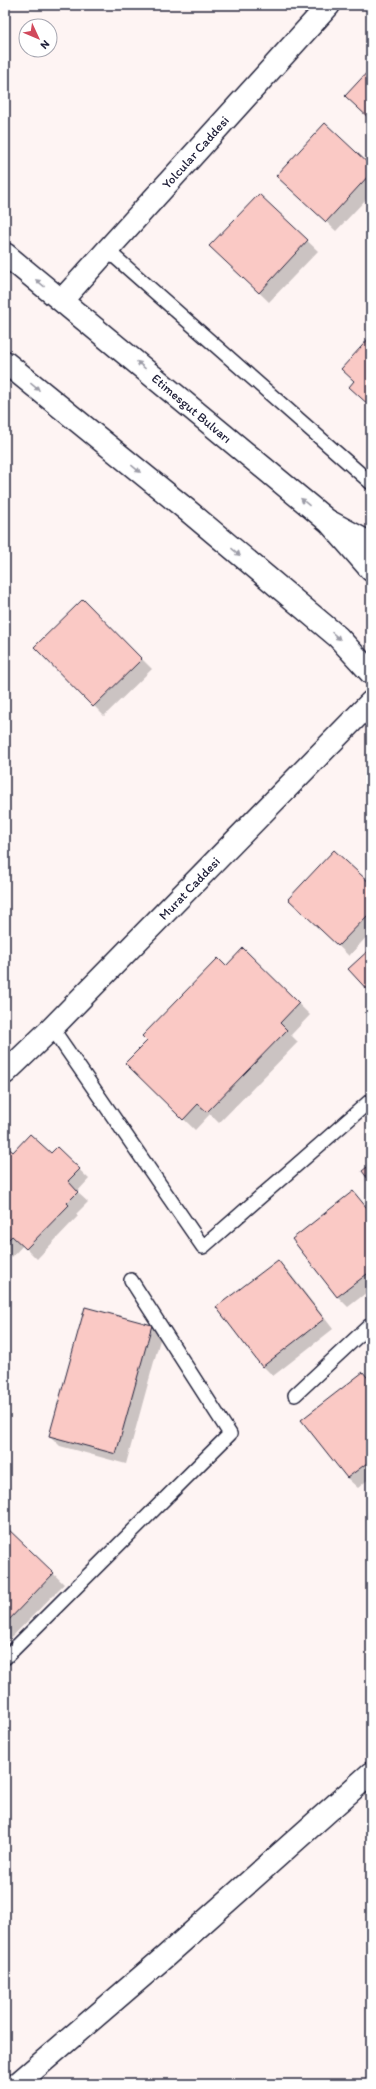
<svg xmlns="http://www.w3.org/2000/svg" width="376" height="2089" font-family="Itim,sans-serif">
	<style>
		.shadow { fill: #0003 }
		.building { fill: #fac9c5; stroke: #22223b }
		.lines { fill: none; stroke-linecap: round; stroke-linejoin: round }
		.lane-casing { stroke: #22223b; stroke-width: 16 }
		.street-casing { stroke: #22223b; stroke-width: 25 }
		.secondary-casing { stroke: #22223b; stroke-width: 25 }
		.primary-casing { stroke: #22223b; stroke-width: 25 }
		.lane { stroke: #fff; stroke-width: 13 }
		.street { stroke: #fff; stroke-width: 22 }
		.secondary { stroke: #fff; stroke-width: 22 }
		.primary { stroke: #fff; stroke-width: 22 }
		.oneway { fill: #9c9ca7 }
		.labels { text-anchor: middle; stroke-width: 3.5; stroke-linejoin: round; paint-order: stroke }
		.street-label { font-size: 13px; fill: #22223b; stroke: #fff }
	</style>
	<rect width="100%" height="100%" fill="#fef4f3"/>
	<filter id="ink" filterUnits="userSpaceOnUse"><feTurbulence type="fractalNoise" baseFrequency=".025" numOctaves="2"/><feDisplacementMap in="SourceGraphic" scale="8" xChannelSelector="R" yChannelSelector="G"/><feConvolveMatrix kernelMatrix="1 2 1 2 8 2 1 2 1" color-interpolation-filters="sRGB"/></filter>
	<g filter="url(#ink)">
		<path class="shadow" d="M371 167V194L336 231 288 186Z
			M259 195 318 251 269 302 221 256Z
			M83 600 152 669 104 716 36 647Z
			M371 885V932L349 956 300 909Z
			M243 950 310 1015 291 1035 298 1042 219 1123 210 1114 195 1130 126 1063Z
			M57 1148 89 1179 77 1192 88 1202 76 1214 78 1216 37 1259 23 1245 12 1257 5 1250V1151L13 1153 51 1155Z
			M353 1192 371 1212V1289L348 1307 338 1297 293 1239Z
			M278 1261 288 1271 333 1329 273 1376 263 1366Z
			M151 1326 161 1336 126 1464 60 1446 50 1436Z
			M363 1373 371 1381V1477L358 1488 347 1478 303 1420Z
			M5 1527 64 1584 5 1644Z"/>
		<path class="building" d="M371 68V120L345 96Z
			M325 123 371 166V173L326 222 276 176Z
			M259 194 308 240 259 293 209 246Z
			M371 336V407L349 387 354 381 341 369Z
			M83 599 142 659 93 707 34 647Z
			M334 850 371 884V912L338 946 288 899Z
			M243 948 299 1003 280 1023 287 1030 207 1112 198 1104 183 1120 125 1063 147 1041 142 1036 218 958 226 966Z
			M371 948V994L348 969Z
			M30 1134 51 1153 57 1147 80 1169 68 1181 78 1192 67 1203 69 1205 26 1249 12 1236 5 1243V1149L7 1147 13 1152Z
			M371 1164V1183L362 1171Z
			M353 1191 371 1213V1271L337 1297 292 1239Z
			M278 1260 324 1319 262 1367 216 1307Z
			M85 1307 152 1325 116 1454 49 1436Z
			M363 1372 371 1382V1460L347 1478 301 1420Z
			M5 1526 54 1573 5 1624Z"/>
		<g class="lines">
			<defs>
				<path id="lane" d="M107 250 371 483
					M52 1028 203 1247 371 1100
					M295 1395 371 1324
					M5 1658 230 1434 131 1280"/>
				<path id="street" d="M62 300 329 5
					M5 1073 52 1028 371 702
					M17 2084 167 1955 371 1773"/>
				<path id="secondary" d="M330 522 371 544"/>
				<path id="primary" d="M5 254 329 522 371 570
					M5 362 187 510 338 637 371 673"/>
			</defs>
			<use href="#lane" class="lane-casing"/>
			<use href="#street" class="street-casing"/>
			<use href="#secondary" class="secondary-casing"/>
			<use href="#primary" class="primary-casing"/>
			<use href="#lane" class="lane"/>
			<use href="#street" class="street"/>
			<use href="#secondary" class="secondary"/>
			<use href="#primary" class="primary"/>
		</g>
		<defs><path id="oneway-solid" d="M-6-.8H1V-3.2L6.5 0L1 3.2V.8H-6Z"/></defs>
		<g class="oneway">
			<use href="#oneway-solid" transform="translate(40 283) rotate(-141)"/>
			<use href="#oneway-solid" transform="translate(141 365) rotate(-140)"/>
			<use href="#oneway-solid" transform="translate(35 387) rotate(39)"/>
			<use href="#oneway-solid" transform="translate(136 469) rotate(39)"/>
			<use href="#oneway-solid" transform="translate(305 502) rotate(-140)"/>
			<use href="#oneway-solid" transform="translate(236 552) rotate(40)"/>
			<use href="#oneway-solid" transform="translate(336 636) rotate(42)"/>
		</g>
	</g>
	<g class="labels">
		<g class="street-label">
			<text transform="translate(195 152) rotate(-48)" y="5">Yolcular Caddesi</text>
			<text transform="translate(192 408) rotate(40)" y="5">Etimesgut Bulvarı</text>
			<text transform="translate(189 888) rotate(-46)" y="5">Murat Caddesi</text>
		</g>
	</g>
	<rect width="376" height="2089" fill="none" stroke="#fff" stroke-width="20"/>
	<rect x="10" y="10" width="356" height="2069" fill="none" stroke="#22223b" stroke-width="1.5" filter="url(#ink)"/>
	<g transform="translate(38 38) rotate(134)"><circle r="19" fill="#ffffff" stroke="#a7a7b1"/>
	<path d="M0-3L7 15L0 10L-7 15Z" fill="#d1495b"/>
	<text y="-6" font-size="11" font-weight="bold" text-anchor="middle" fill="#22223b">N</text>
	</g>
</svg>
